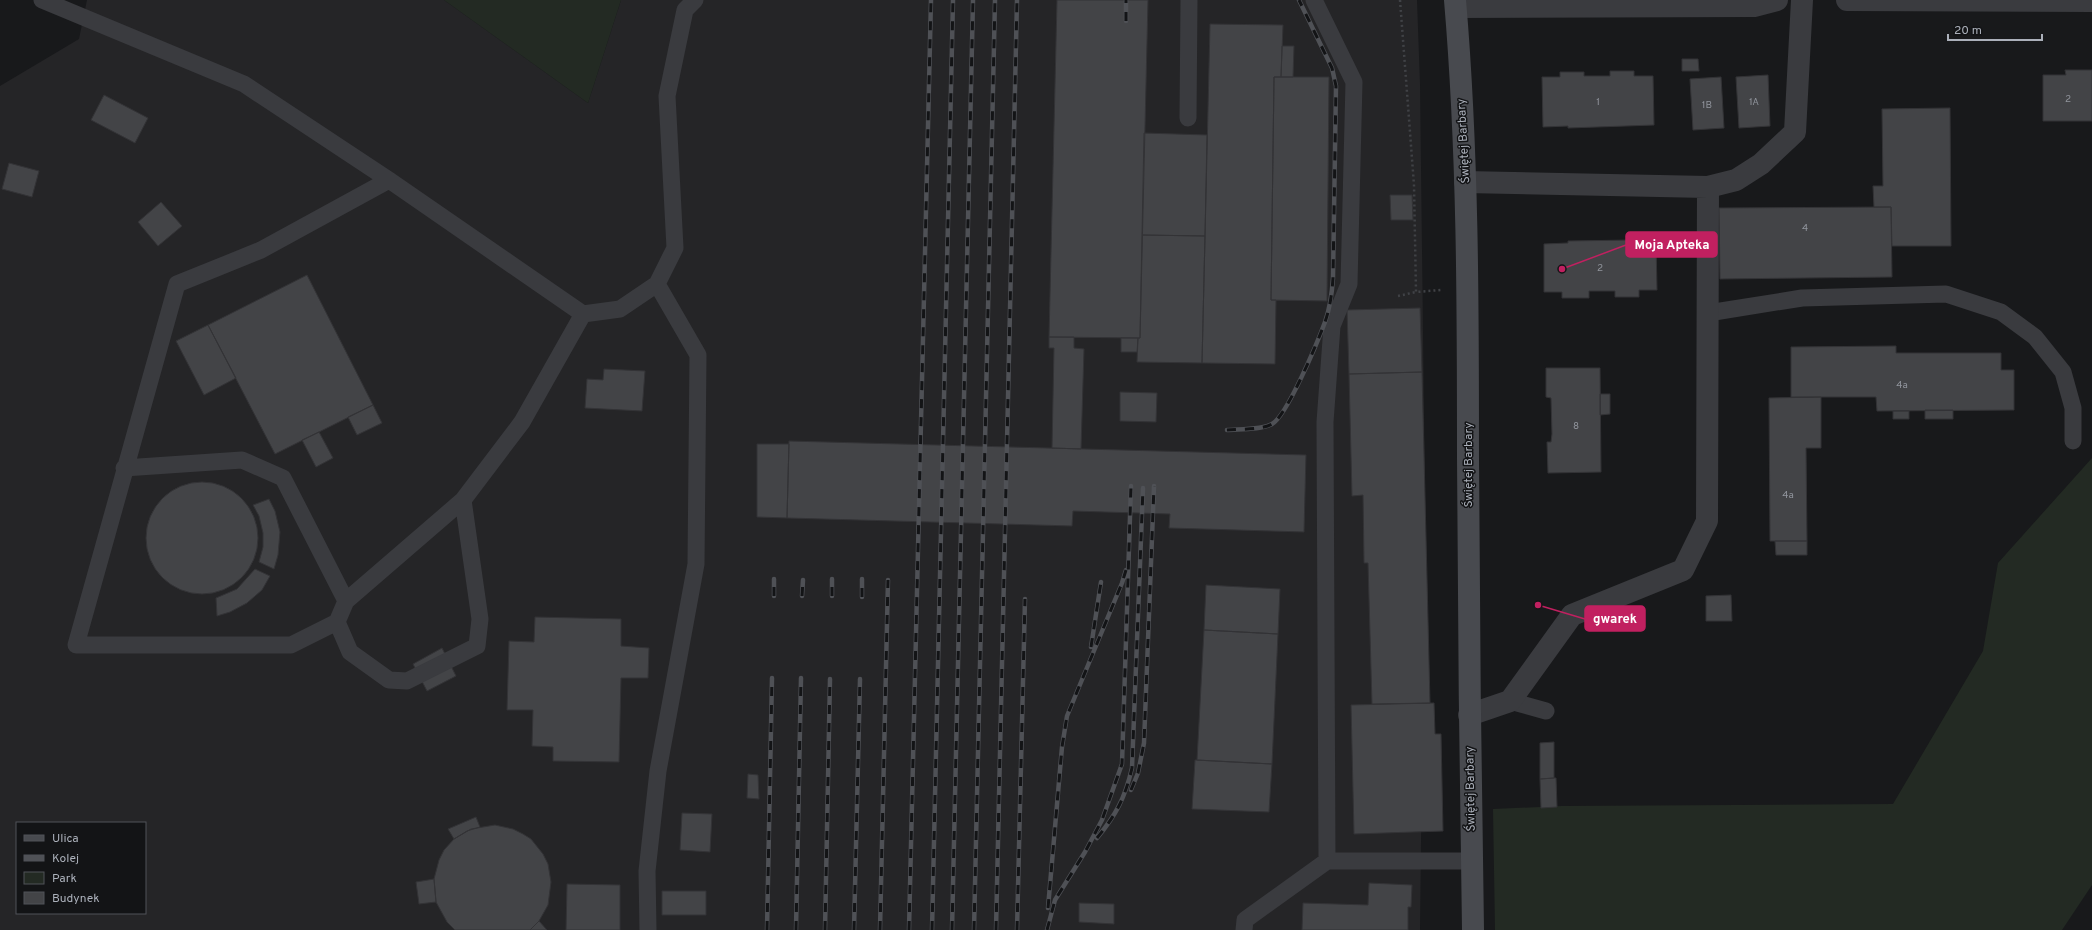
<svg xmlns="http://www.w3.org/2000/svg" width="2092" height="930" font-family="Overpass,sans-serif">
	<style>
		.built { fill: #252527; fill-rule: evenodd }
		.green { fill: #232a23 }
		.building { fill: #434447; stroke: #333336 }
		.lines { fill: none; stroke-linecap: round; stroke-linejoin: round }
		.path { stroke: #404246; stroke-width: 2.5; stroke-dasharray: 2 3; stroke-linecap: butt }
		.lane { stroke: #3a3b3f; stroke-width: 17 }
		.street { stroke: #3a3b3f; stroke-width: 22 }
		.secondary { stroke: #484a4f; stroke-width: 22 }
		.rail-casing { stroke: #4f5156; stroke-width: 4.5 }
		.rail { stroke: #131416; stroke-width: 3; stroke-dasharray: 9; stroke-linecap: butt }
		.labels { text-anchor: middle; stroke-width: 3; stroke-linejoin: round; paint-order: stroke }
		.number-label { font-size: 10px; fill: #91959d }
		.street-label { font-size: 12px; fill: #abb0ba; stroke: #131416 }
		.leader { fill: none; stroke: #c12060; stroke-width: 1.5 }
		.callout-dot { fill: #c12060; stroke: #131416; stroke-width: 1.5 }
		.callout { fill: #c12060; stroke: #c12060; stroke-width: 1.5 }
		.callout-label { font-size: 13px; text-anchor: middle; font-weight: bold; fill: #fff }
	</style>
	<rect width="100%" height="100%" fill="#18191b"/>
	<path class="built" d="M87 0H444L588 103 621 0H1417L1420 84 1425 495 1420 930H0V86L79 39ZM17 823H145V913H17Z"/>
	<path class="green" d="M444 0H621L588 103Z
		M2092 458V885L2062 930H1495L1493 809 1562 806 1893 804 1983 651 1998 563Z"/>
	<path class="building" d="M1057 0H1148L1140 338 1049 337Z
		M1210 24 1283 25 1281 77H1274L1271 300H1276L1275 364 1202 363Z
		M1282 46H1294L1293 77H1281Z
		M1682 59H1698L1699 71H1682Z
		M2065 70H2092V121H2043V75H2066Z
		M1610 71H1634V76H1653L1654 125 1568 128V126L1543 127 1542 77H1560V72H1584V76H1610Z
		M1768 75 1770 126 1739 128 1736 77Z
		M1274 77H1329L1327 301 1271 300Z
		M1721 77 1724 128 1693 130 1690 79Z
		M104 95 148 118 135 143 91 120Z
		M1950 108 1951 246H1892L1891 207H1874L1873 186H1883L1882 109Z
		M1144 133 1207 135 1205 236 1142 235Z
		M9 163 39 171 32 197 2 189Z
		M1390 195H1412L1413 220H1391Z
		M161 202 182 226 158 246 138 222Z
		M1891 207 1892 277 1720 279 1719 208Z
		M1142 235 1205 236 1202 363 1137 362 1138 338H1140Z
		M1632 240V242L1656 241 1657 290H1639V297H1615V291H1589V298H1562V292H1544V244L1568 243V241Z
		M307 275 373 405 275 454 208 325Z
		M1420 308 1422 372 1349 374 1347 310Z
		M208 325 236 378 204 395 176 341Z
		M1049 337H1074V348L1084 349 1081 449 1052 448 1054 348H1049Z
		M1121 338H1138L1137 352H1121Z
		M1896 346V353H2001V370H2014V410L1877 411 1876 397H1791V347Z
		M1546 368H1600L1601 472 1548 473 1547 442H1551L1552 434 1551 398 1546 397Z
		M604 369 645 371 642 411 585 408 587 379 603 380Z
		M1422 372 1430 703 1372 704 1368 563H1364L1363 495 1352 496 1349 374Z
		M1120 392 1157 393 1156 422 1120 421Z
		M1600 394H1610V414L1600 415Z
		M1821 397V448H1806L1807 541H1770L1769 398Z
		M373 405 382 423 357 435 348 417Z
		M1925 410H1953V419H1925Z
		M1893 411H1909V419H1893Z
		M319 432 333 458 316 467 302 440Z
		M789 441 1306 455 1304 532 1169 528 1170 514 1073 511 1072 526 787 518Z
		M757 444H789L787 518 757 517Z
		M146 538a56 56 0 1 1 112 0a56 56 0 1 1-112 0Z
		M269 499 275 511 280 532 278 555 274 569 259 562 263 547V533L259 516 253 505Z
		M1775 541H1807V555H1776Z
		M255 569 270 576 262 590 247 603 230 612 217 616 216 598 237 589Z
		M1206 585 1280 589 1278 634 1204 630Z
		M1731 595 1732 621H1706V596Z
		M535 617 621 619V646L649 648 648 678H621L619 762 553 761V747L532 746 533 710H507L509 641 534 642Z
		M1204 630 1278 634 1272 764 1197 760Z
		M442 648 456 676 427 691 413 664Z
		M1434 703 1435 734H1441L1443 831 1354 834 1351 705Z
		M1554 742V778L1540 779V743Z
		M1195 760 1272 764 1269 812 1192 809Z
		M748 774 758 775 759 799 747 798Z
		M1554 778H1556L1557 807 1541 808 1540 779Z
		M682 813 712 814 710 852 680 850Z
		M476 817 480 827 467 831 454 839 448 829Z
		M495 825 513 829 523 834 531 839 543 854 548 864 551 882 548 905 539 921 530 930H455L447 922 436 902 434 879 439 860 444 850 454 839 471 829Z
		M434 879 436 902 419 904 416 882Z
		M1369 883 1412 885 1411 907H1408V930H1302L1303 903 1368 905Z
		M567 884 620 885V930H566Z
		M662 891H706V915H662Z
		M1079 903 1114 904V924L1079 922Z
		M539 921 547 930H530Z"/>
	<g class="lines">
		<path class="path" d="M1400 0 1414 185 1416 292 1441 290
			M1398 296 1416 292"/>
		<path class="lane" d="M42 0 244 84 389 180 583 314 620 309 657 284 675 248 667 96 685 10 695 0
			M1314 0 1354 82 1349 284 1332 326 1325 422 1327 861H1472
			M1188 118 1189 0
			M1708 313 1802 298 1946 294 2001 312 2035 337 2063 372 2073 408V441
			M124 468 242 460 283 478 346 601
			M463 500 480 619 477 646 407 681 389 680 350 652 337 622 346 601 463 500 522 422 583 314
			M337 622 291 645H76L177 284 261 250 389 180
			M1510 701 1546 711
			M648 930 647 871 658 771 696 564 698 355 657 284
			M1244 930 1245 920 1327 861"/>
		<path class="street" d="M1847 0 2092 1
			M1456 7 1754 6 1777 0
			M1465 182 1708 187 1736 180 1761 164 1795 132 1802 0
			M1469 715 1510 701 1572 615 1683 570 1707 521 1708 187"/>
		<path class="secondary" d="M1455 0C1468 152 1468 305 1468 458 1469 615 1470 773 1473 930"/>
		<defs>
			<path id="rail" d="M1126 21V0
				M1227 430C1239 429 1262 430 1272 424 1287 416 1318 341 1325 322 1330 308 1332 293 1333 278L1336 86 1332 68 1299 0
				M774 596V579
				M802 596 803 580
				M832 596V579
				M862 597V579
				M1091 647 1101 582
				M1131 790 1138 773 1144 743 1154 486
				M1097 838C1116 815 1125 798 1132 768L1143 488
				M1048 908 1062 747 1067 716 1122 583 1126 570
				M767 930 772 678
				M796 930 801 678
				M825 930 830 679
				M854 930 860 679
				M880 930 888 580
				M909 930 931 0
				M932 930 953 0
				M952 930 973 0
				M974 930 995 0
				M996 930 1017 0
				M1017 930 1025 599
				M1047 930 1055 900 1085 852 1102 820 1122 764 1131 486"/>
		</defs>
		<use href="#rail" class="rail-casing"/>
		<use href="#rail" class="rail"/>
	</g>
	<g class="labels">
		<g class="number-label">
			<text x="2068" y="102">2</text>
			<text x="1598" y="105">1</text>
			<text x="1754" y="105">1A</text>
			<text x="1707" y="108">1B</text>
			<text x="1805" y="231">4</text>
			<text x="1600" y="271">2</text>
			<text x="1902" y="388">4a</text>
			<text x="1576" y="429">8</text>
			<text x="1788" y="498">4a</text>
		</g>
		<g class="street-label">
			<text transform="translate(1463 141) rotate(-93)" y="4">Świętej Barbary</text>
			<text transform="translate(1468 465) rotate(-90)" y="4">Świętej Barbary</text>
			<text transform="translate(1470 789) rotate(-91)" y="4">Świętej Barbary</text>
		</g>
	</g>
	<path class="leader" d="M1562 269L1626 245M1538 605L1585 619"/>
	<g class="callout-dot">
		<circle cx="1562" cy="269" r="4"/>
		<circle cx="1538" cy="605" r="4"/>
	</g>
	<g class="callout">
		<rect x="1626" y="232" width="91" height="25" rx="4"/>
		<rect x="1585" y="606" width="60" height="25" rx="4"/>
	</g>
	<g class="callout-label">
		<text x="1672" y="249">Moja Apteka</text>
		<text x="1615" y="623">gwarek</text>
	</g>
	<rect x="16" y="822" width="130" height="92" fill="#131416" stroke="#505258"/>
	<rect x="24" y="835" width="20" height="6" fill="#484a4f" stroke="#505258"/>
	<text x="52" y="842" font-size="12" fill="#abb0ba">Ulica</text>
	<rect x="24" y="855" width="20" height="6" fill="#4f5156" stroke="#505258"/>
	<text x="52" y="862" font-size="12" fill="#abb0ba">Kolej</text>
	<rect x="24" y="872" width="20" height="12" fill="#232a23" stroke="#505258"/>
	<text x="52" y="882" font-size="12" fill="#abb0ba">Park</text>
	<rect x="24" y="892" width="20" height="12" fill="#434447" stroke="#505258"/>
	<text x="52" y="902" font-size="12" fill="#abb0ba">Budynek</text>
	<path d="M1948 34v6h94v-6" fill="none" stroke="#abb0ba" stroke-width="2"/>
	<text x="1954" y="34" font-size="12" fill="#abb0ba" stroke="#131416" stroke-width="3" paint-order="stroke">20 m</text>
</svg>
